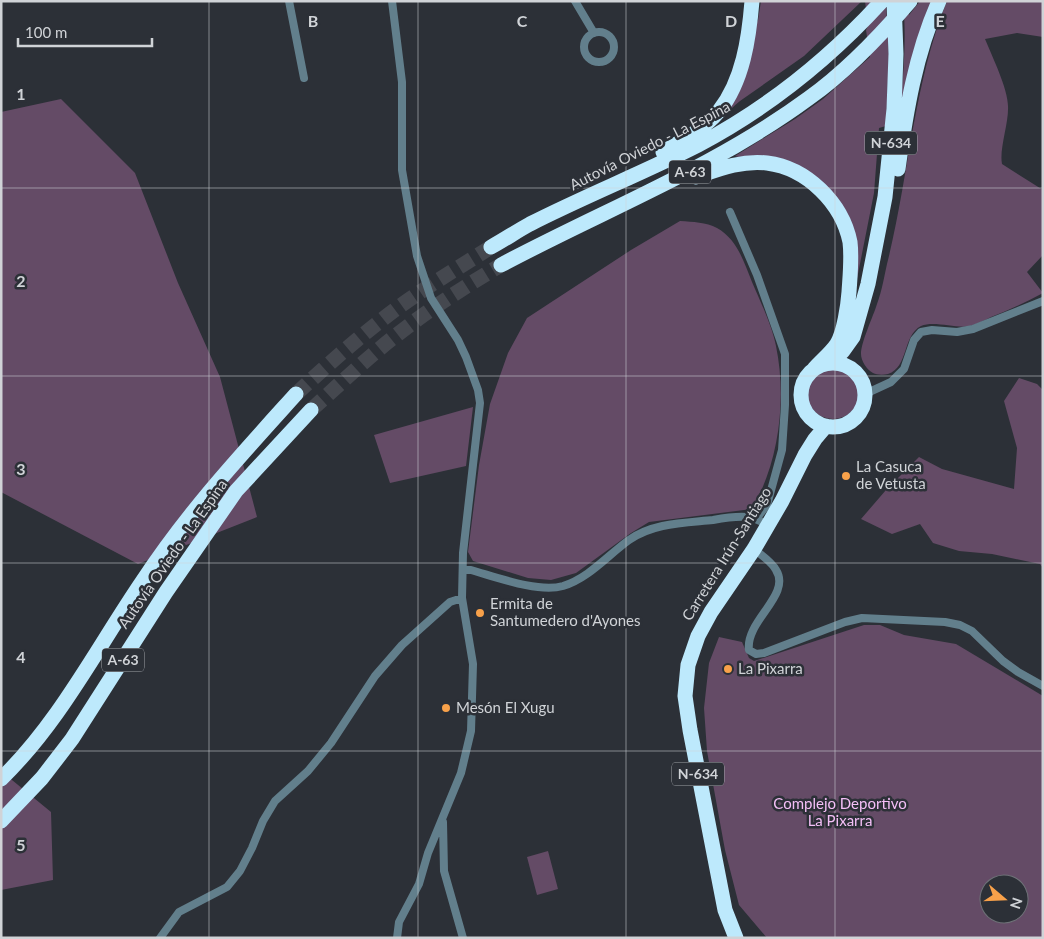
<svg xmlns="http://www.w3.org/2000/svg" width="1044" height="939" font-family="Lato,sans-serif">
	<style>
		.green { fill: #644b66; fill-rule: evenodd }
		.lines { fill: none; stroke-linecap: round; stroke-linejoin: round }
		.highway-tunnel { stroke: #45484f; stroke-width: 15; stroke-dasharray: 15 8; stroke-linecap: butt }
		.street { stroke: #627f8c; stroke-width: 8 }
		.highway { stroke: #bde9fc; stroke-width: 15 }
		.grid { fill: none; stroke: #d0d3d7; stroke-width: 1; stroke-opacity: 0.55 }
		.poi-dot { fill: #f8a14a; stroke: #2c3037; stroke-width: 2 }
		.labels { text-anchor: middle; stroke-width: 5; stroke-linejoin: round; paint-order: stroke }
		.shield { fill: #2c3037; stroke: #9fa2a7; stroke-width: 1 }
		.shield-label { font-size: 14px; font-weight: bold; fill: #d0d3d7 }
		.street-label { font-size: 15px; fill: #d0d3d7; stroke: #2c3037 }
		.poi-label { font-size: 15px; fill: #d0d3d7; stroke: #2c3037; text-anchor: start }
		.park-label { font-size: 15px; fill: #f4bff7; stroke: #2c3037 }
		.grid-label { font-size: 16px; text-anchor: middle; font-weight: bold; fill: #d0d3d7; stroke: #2c3037; stroke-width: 5; stroke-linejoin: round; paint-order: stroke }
	</style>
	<rect width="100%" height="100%" fill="#2c3037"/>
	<path class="green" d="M761 1H862L804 56 740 101C733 106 729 112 722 117L753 30 758 20Z
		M865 1H886L889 56 886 126 879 128 874 193 856 284 855 265 825 184 735 156 795 119 823 99 870 57 866 30 868 26Z
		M903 1H908L909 15 920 1H933L899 118C903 80 907 40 903 1Z
		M947 1H1043V37L1017 33 985 39C992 56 1008 89 1008 106 1009 123 999 149 1002 164L1043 190V255L1027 272 1043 293C1026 302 1009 310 991 317 985 320 977 324 970 326 956 329 934 320 921 326 902 336 909 367 888 374 883 375 877 375 873 373 867 370 861 361 861 354 861 342 873 317 877 304 882 291 884 277 887 264 909 177 913 85 947 1Z
		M61 99 135 173 178 283 220 377 257 517 138 564 1 492V112Z
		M680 221C693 222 706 222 717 228 737 239 744 262 752 282 760 301 772 325 776 346 787 399 779 462 752 509L649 522 631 533 576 573 551 580 528 578 473 561 468 552 479 465 490 404 508 353 527 318 631 250Z
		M807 393a26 26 0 1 1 52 0a26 26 0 1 1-52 0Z
		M1019 378 1037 384 1043 390V568L1040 564 992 554 959 551 933 543 920 524 892 534 861 519 886 490 919 457 942 469 1014 489 1017 448 1004 401Z
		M473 407 466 466 390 483 374 435Z
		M864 625H880L904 635 956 644 1043 696V938H767L739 905 725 850 707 751 704 708 709 663 719 637 742 642 749 658 754 661ZM989 884H1019V914H989Z
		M1 771 51 812 53 880 1 890Z
		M548 851 558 889 537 895 527 857Z"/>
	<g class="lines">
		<path class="highway-tunnel" d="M296 394C324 368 352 343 383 319 417 292 455 270 491 247
			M311 410C340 384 368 357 398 334 431 308 466 286 501 265"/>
		<path class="street" d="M289 1 304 78
			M392 1 402 82V170L417 256 431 298 458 340 466 357 478 390 480 403 463 553 462 598 473 664 471 731 461 773 428 853 419 884 399 922 397 938
			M575 1 594 33
			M584 47a15 15 0 1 1 30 0a15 15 0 1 1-30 0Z
			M730 212 757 275 785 354V405L782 450 767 505 756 519
			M865 394 891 382 904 369 914 340 921 332 932 330 957 332 973 329 1043 301
			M754 549C761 555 772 562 776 570 792 595 745 621 749 650L756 654 764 653 845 622 862 618 945 622 960 625 972 631 1003 661 1018 672 1043 686
			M463 570H471C496 577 538 593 563 586 589 578 608 555 629 540 653 523 684 523 713 520 724 518 736 516 747 517 755 518 761 521 768 525
			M443 822 444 871 463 938
			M160 938 179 912 227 887 240 871 252 848 263 821 275 801 308 771 331 743 375 676 402 645 450 602 462 598"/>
		<path class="highway" d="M663 152C682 141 705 128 719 111 743 81 749 38 752 1
			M898 169C906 112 915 55 939 1
			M696 177C719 169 742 160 767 163 807 168 842 203 850 242 852 258 850 276 849 292 848 306 844 332 837 344 831 353 821 361 814 369
			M491 247C504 240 517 231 530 224 585 196 643 173 698 145 768 108 829 59 882 1
			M501 265C604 210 714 168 809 98 847 71 880 36 910 1
			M835 359 843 351 853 337 868 284 885 197 894 109 896 54 894 1
			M801 395a32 32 0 1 1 64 0a32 32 0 1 1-64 0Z
			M1 779C59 723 97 648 142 582 188 512 240 456 296 394
			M1 821 42 778 72 739 166 592 236 491 311 410
			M736 938 725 910 690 730 685 696 688 665 698 636 711 612 754 549 782 501 805 455 815 439 826 426"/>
	</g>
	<path class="grid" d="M209 1V938M418 1V938M626 1V938M835 1V938M1 188H1043M1 376H1043M1 563H1043M1 751H1043"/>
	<g class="poi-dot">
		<circle cx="846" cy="476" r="5"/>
		<circle cx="480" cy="613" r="5"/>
		<circle cx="728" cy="669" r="5"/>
		<circle cx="446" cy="708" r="5"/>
	</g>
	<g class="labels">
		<g class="shield">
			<rect x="865" y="131.5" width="52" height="23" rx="4"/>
			<rect x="669" y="160.5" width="42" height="23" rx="4"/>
			<rect x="102" y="648.5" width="42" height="23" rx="4"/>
			<rect x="672" y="762.5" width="52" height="23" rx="4"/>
		</g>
		<g class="shield-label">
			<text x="891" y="148">N-634</text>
			<text x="690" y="177">A-63</text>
			<text x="123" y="665">A-63</text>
			<text x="698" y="779">N-634</text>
		</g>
		<g class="street-label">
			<text transform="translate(650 146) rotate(-27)" y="5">Autovía Oviedo - La Espina</text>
			<text transform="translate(173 554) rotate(-55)" y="5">Autovía Oviedo - La Espina</text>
			<text transform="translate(727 554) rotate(-58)" y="5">Carretera Irún-Santiago</text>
		</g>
		<g class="poi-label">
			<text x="856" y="472">La Casuca<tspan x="856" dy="17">de Vetusta</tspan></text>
			<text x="490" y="609">Ermita de<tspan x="490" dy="17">Santumedero d'Ayones</tspan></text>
			<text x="738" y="674">La Pixarra</text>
			<text x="456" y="713">Mesón El Xugu</text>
		</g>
		<g class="park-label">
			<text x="840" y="809">Complejo Deportivo<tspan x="840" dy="17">La Pixarra</tspan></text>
		</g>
	</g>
	<g class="grid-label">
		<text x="313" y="27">B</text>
		<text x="522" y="27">C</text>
		<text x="731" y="27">D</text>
		<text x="940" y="27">E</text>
		<text x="21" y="100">1</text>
		<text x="21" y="287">2</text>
		<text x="21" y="475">3</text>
		<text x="21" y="663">4</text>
		<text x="21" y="851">5</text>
	</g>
	<rect width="1044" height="939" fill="none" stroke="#d0d3d7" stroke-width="5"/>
	<g transform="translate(1004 899) rotate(109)"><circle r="24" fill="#2c3037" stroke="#6e7177"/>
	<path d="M0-4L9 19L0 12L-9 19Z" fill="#f8a14a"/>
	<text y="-8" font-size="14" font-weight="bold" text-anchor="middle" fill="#d0d3d7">N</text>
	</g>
	<path d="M18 38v8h134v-8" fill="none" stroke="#d0d3d7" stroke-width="2.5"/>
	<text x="25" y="38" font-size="15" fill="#d0d3d7" stroke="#2c3037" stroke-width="4" paint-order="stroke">100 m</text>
</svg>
